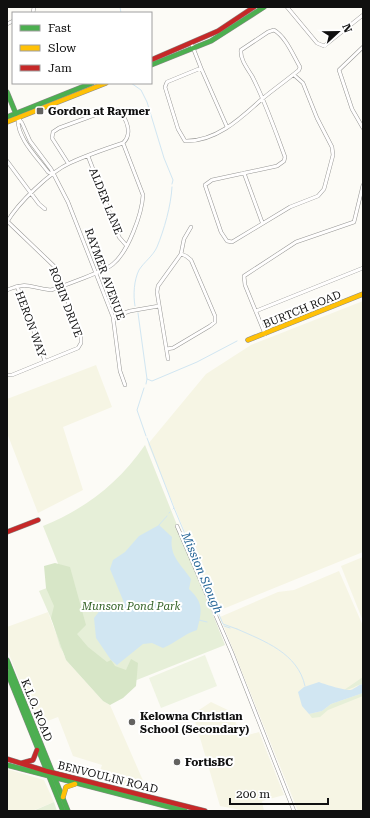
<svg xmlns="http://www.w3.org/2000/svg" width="370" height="818" font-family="'Roboto Serif',serif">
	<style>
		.farmland { fill: #f6f5e4 }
		.green { fill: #e6efd8 }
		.forest { fill: #d7e6c7 }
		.pitch { fill: #eff4e2 }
		.water { fill: #d1e6f2 }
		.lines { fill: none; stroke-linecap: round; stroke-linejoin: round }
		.stream { stroke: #d1e6f2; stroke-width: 1 }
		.street-casing { stroke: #969694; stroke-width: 4 }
		.fast-casing { stroke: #8d8c8a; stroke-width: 5.5 }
		.slow-casing { stroke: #8d8c8a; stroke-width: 5.5 }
		.jam-casing { stroke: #8d8c8a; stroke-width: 5.5 }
		.street { stroke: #fffefe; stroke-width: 3 }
		.fast { stroke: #4caf50; stroke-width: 4.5 }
		.slow { stroke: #ffc107; stroke-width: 4.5 }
		.jam { stroke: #c62828; stroke-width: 4.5 }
		.poi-dot { fill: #636260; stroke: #fff; stroke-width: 1.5 }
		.labels { text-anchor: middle; stroke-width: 4; stroke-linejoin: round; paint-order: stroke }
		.poi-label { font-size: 11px; font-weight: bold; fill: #101010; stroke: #fff; text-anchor: start }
		.street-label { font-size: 11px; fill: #101010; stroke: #fff }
		.park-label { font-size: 11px; font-style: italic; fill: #336226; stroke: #fff }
		.water-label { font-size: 12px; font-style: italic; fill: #256596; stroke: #fff }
	</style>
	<rect width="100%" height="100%" fill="#fcfbf6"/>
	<path class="farmland" d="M363 301V552L218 611 148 444 206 374 251 345Z
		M96 365 112 407 63 427 83 490 38 513 7 433V399Z
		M363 557V621L341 566Z
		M339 571 363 626V811H298L220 617 278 592 294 590Z
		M48 612 66 660 103 701 110 705 148 792 97 779 102 765 73 756 58 717 37 725 7 649V627Z
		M211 702 232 712 241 737 259 732 284 795 262 801 264 811H246L220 806 193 714Z
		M7 769 44 780 54 802 32 811H7Z"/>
	<path class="green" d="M145 445 225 645 109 691 68 660 60 647 53 623 39 591 65 581 43 526C85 509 119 483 145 445Z
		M363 677V684C356 685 351 690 344 690Z
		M363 693V696L328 710 320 717 312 718 309 714 322 711 331 704Z
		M54 802 57 811H33Z"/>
	<path class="forest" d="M55 563 70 567 86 625 77 634 88 647 107 662 111 660 115 666 126 670 131 659 138 663 136 686 123 698 110 705 103 701 66 660 51 618 54 606 46 588 44 566Z"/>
	<path class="pitch" d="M205 655 217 686 161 708 149 678Z"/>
	<path class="water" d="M159 525 172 537C169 556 181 564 191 579L189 589C204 603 202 611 197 630 184 634 175 643 163 648L152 643 143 644 117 665 111 660 96 638 94 618 101 609 125 605 110 569 113 560 125 552 139 536Z
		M319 682C324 684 346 691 351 690 356 688 358 685 363 684V693L331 704 322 711 309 714 302 706 298 692 304 687Z"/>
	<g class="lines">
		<path class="stream" d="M120 7 121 13
			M131 83 141 90 147 102 164 158 173 180 172 184
			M135 306C133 295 134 280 139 270 144 262 153 256 157 247 164 230 171 206 172 187
			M138 313 147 379 146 384
			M147 379 152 381 197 362 237 341
			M144 388 137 410 146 436
			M147 438 174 508 173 509
			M174 508 223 624 237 629
			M169 513 170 512
			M159 525 167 516
			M199 620 207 622
			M224 626 230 628
			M237 629C264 641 298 653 305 686"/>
		<defs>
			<path id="street" d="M287 7 317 43 324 46 363 15
				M33 13 34 7
				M7 24 13 21
				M192 45 201 68
				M363 47 339 70 352 109 363 128
				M18 118 22 123 30 141 51 169 68 202 113 317 120 371 125 385
				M18 119C17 138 37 157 48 172L53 175
				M227 127 201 68 167 82 165 87 178 129 185 141C216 142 241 118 262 99 274 89 287 80 299 70L300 67C293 55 286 37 274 30L268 32 241 50C240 59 247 68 252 76 265 101 275 130 285 157L284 161 277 166 212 180 205 185 221 232 227 241 232 242 290 207 318 196 324 189 333 155 332 147 317 118 303 83 294 75
				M88 156 119 237 126 245
				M7 161 39 204 45 209
				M244 173 262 222
				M7 222C18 203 50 172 70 163 87 155 105 149 123 143 133 134 127 119 118 109H111L59 128 53 132 52 138 68 163
				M17 286 45 361
				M7 290C30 281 29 288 51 290 63 286 105 271 113 264 128 252 142 214 143 195L123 143
				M256 311 363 268
				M113 317 130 311 159 306
				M265 334 245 285 244 276 296 242 354 222 363 185
				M166 349 173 348 210 326 215 322V316L191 260 186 256 181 254
				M168 359 157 292 158 286 181 254 184 239 191 227
				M7 375H12L78 348 81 343V337L55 267 7 221
				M177 526 232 653 294 811"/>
			<path id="fast" d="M151 65 211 41 264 7
				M7 92 16 114
				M7 117 92 83
				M7 660 68 811
				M7 672 63 811
				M7 765 185 811"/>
			<path id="slow" d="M7 122 106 83
				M248 340 363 294
				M63 797 66 787 75 784"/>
			<path id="jam" d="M151 60 218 31 254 7
				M7 532 38 520
				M7 759 46 771 205 811
				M22 763 33 760 37 750"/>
		</defs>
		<use href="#street" class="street-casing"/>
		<use href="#fast" class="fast-casing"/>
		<use href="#slow" class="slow-casing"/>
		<use href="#jam" class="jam-casing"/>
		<use href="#street" class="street"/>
		<use href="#fast" class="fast"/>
		<use href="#slow" class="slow"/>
		<use href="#jam" class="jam"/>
	</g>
	<g class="poi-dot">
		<rect x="36" y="107" width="8" height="8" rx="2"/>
		<circle cx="132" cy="722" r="4"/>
		<circle cx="177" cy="762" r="4"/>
	</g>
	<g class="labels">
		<g class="poi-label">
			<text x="48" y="115">Gordon at Raymer</text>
			<text x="140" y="720">Kelowna Christian<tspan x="140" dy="13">School (Secondary)</tspan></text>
			<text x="185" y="766">FortisBC</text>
		</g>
		<g class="street-label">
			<text transform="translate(106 201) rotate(68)" y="4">ALDER LANE</text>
			<text transform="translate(105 274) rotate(70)" y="4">RAYMER AVENUE</text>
			<text transform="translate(66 302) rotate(69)" y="4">ROBIN DRIVE</text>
			<text transform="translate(302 309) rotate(-22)" y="4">BURTCH ROAD</text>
			<text transform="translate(31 324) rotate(70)" y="4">HERON WAY</text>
			<text transform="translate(37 710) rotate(68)" y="4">K.L.O. ROAD</text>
			<text transform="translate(108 777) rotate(14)" y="4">BENVOULIN ROAD</text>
		</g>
		<g class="park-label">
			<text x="131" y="610">Munson Pond Park</text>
		</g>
		<g class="water-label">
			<text transform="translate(202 573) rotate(67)" y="4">Mission Slough</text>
		</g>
	</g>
	<rect width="370" height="818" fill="none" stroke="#101010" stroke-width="16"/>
	<rect x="12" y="12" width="140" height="72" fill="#ffffff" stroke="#9f9f9f"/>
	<rect x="20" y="25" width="20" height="6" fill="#4caf50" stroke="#9f9f9f"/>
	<text x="48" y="32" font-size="12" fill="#101010">Fast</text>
	<rect x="20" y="45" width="20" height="6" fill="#ffc107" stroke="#9f9f9f"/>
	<text x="48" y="52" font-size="12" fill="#101010">Slow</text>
	<rect x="20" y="65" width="20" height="6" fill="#c62828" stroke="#9f9f9f"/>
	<text x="48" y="72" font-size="12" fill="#101010">Jam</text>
	<g transform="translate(338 32) rotate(68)" stroke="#ffffff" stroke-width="3" paint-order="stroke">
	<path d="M0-3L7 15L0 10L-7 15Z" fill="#101010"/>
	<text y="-6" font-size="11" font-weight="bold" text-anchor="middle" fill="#101010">N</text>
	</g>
	<path d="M230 798v6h98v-6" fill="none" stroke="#101010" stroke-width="2"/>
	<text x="236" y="798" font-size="12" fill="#101010" stroke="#ffffff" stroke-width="3" paint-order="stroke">200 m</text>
</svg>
